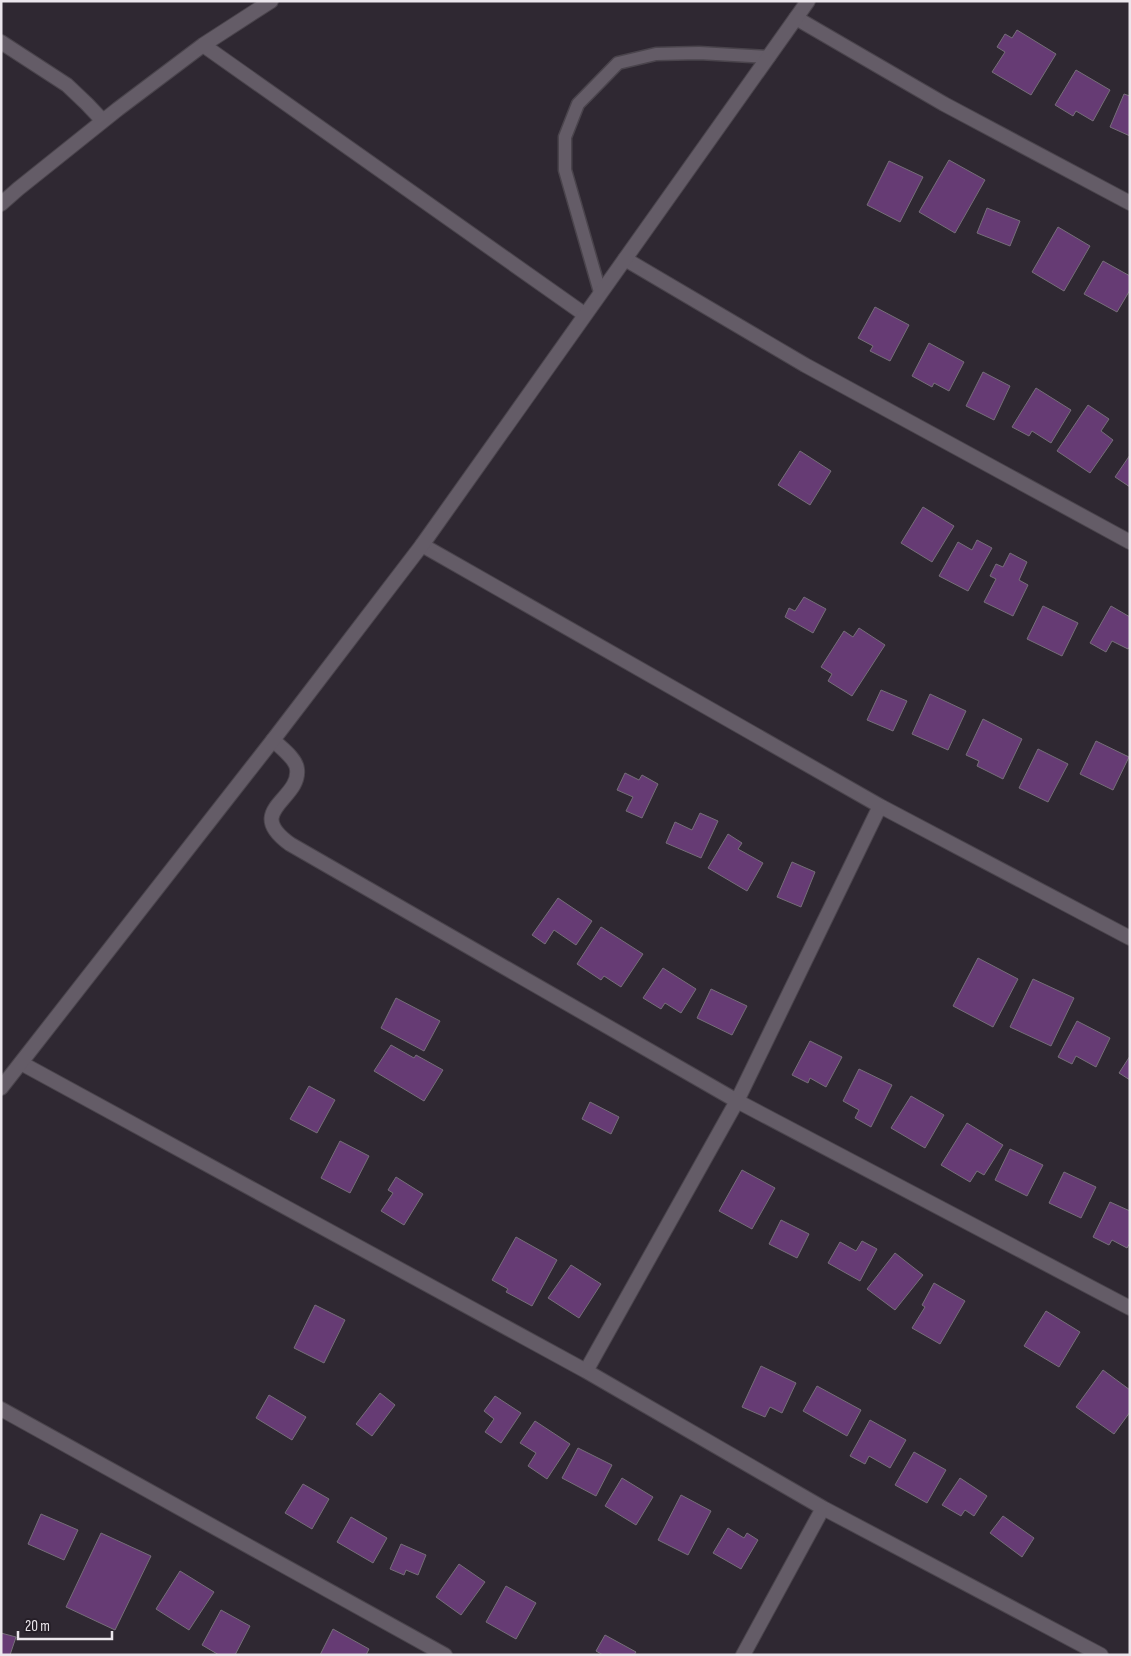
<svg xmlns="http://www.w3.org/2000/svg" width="1131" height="1656" font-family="'Sofia Sans Condensed',sans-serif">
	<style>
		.building { fill: #663b74; stroke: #766e79 }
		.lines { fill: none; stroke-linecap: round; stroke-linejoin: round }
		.service-casing { stroke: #4a444c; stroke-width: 15 }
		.minor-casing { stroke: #4a444c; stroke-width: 16 }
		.tertiary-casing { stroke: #4a444c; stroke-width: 16 }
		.service { stroke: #645c67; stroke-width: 12 }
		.minor { stroke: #645c67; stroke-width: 14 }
		.tertiary { stroke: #645c67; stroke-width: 14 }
	</style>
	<rect width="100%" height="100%" fill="#2f2832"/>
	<path class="building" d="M1017 30 1056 54 1031 95 992 72 1005 52 997 47 1005 34 1012 38Z
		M1076 70 1110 90 1093 121 1076 111 1073 116 1055 105Z
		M1124 94 1130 96V136L1110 127Z
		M949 160 985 180 955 233 919 212Z
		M889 161 923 177 900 222 867 205Z
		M987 208 1020 221 1010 246 977 233Z
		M1058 227 1090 246 1064 291 1032 272Z
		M1103 261 1130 276V290L1117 312 1084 294Z
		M875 307 909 325 890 361 870 351 873 346 858 338Z
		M929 343 964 362 949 391 934 383 932 387 912 376Z
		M983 372 1010 386 994 420 966 406Z
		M1036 388 1071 410 1051 443 1032 431 1029 436 1012 427Z
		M1088 405 1109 419 1101 431 1113 440 1090 473 1057 451Z
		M800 451 831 471 810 505 778 485Z
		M1130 455V487L1115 477Z
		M923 507 954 526 932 562 901 543Z
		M977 540 992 548 968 591 939 576 958 542 972 550Z
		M1010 553 1027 562 1019 580 1028 585 1013 616 984 602 996 579 990 576 996 564 1003 567Z
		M804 597 826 609 813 633 785 617 789 608 795 611Z
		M1043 606 1078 623 1062 656 1027 639Z
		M1111 606 1130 617V646L1128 649 1112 641 1106 652 1090 643Z
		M859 628 885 645 852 696 828 681 832 674 821 667 844 631 853 637Z
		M881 690 907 701 893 731 867 720Z
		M930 694 966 711 948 750 912 734Z
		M983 719 1022 739 1003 779 977 766 979 761 966 755Z
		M1096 741 1129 757 1113 790 1080 774Z
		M1038 749 1068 764 1048 802 1019 788Z
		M625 773 639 780 642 775 658 784 642 818 626 811 633 797 617 790Z
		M700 813 718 821 701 858 666 843 675 822 692 830Z
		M728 834 742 843 738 849 763 863 747 891 708 868Z
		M792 862 815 872 801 907 777 897Z
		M558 898 592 921 576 945 554 930 545 944 532 935Z
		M601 927 643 954 621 987 604 976 601 980 577 964Z
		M978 958 1018 979 993 1027 953 1006Z
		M663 968 696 989 681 1013 665 1003 661 1009 643 998Z
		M1033 979 1074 998 1051 1046 1010 1027Z
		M711 989 747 1006 732 1035 697 1018Z
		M396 998 440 1021 424 1051 381 1028Z
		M1077 1021 1110 1038 1096 1067 1076 1056 1072 1064 1058 1057Z
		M810 1041 842 1057 826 1087 810 1078 808 1083 792 1075Z
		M391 1045 414 1058 416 1055 443 1070 424 1101 374 1071Z
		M1130 1056V1080L1119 1073Z
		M859 1069 892 1085 871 1127 855 1118 859 1110 843 1101Z
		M309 1086 335 1100 317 1133 290 1119Z
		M911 1096 944 1115 925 1148 891 1128Z
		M590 1102 619 1117 611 1134 582 1119Z
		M967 1123 1003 1145 984 1175 977 1171 970 1182 941 1165Z
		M340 1141 369 1156 350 1193 321 1178Z
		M1010 1149 1043 1165 1027 1196 995 1180Z
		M742 1170 775 1188 752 1229 719 1211Z
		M1064 1172 1096 1187 1081 1218 1049 1203Z
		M396 1177 423 1194 404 1225 381 1211 393 1193 388 1190Z
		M1110 1202 1130 1211V1243L1127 1248 1112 1240 1109 1245 1093 1237Z
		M781 1220 809 1234 797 1258 769 1244Z
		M516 1237 557 1260 532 1306 506 1292 508 1289 492 1280Z
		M862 1241 877 1249 860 1281 828 1263 840 1242 856 1251Z
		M895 1253 923 1275 895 1310 867 1289Z
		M571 1265 601 1284 579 1318 548 1298Z
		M934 1283 965 1301 940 1344 912 1328 925 1307 922 1305Z
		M315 1305 345 1320 324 1363 294 1348Z
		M1046 1311 1080 1332 1059 1367 1024 1346Z
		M761 1366 796 1383 782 1413 770 1407 765 1417 742 1407Z
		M1103 1370 1130 1390V1412L1114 1434 1076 1407Z
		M817 1386 861 1410 847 1436 803 1411Z
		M380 1393 395 1405 372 1436 356 1424Z
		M269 1395 306 1417 292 1440 256 1418Z
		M495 1396 521 1413 501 1443 485 1432 494 1419 484 1411Z
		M870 1420 906 1440 890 1468 869 1456 865 1464 850 1456Z
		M535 1421 570 1444 547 1479 528 1466 536 1453 520 1443Z
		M578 1448 612 1465 596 1496 562 1478Z
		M914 1452 946 1470 927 1503 895 1485Z
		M622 1478 653 1497 636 1525 605 1506Z
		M960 1478 987 1496 974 1516 965 1510 961 1516 942 1505Z
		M303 1484 329 1499 312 1529 285 1513Z
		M681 1495 711 1511 688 1555 658 1540Z
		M41 1514 78 1530 64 1560 28 1544Z
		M1003 1516 1034 1538 1022 1557 990 1533Z
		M351 1517 387 1538 373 1563 337 1542Z
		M728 1528 744 1538 747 1533 758 1540 741 1569 713 1553Z
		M101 1533 151 1556 115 1630 66 1607Z
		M401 1544 426 1555 418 1575 406 1570 404 1575 390 1569Z
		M459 1564 485 1582 461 1615 436 1597Z
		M180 1571 214 1592 189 1630 156 1609Z
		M506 1586 536 1603 516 1639 486 1622Z
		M221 1610 250 1626 235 1655H219L202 1645Z
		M333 1629 369 1649 366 1655H320Z
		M1 1633 16 1637 10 1655H1Z
		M605 1635 636 1652 634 1655H603L596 1651Z"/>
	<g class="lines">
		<defs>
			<path id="service" d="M600 292 565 170V137L578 104 618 63 656 54 699 53 769 57"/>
			<path id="minor" d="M796 18 944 104 1130 203
				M1 42 67 85 87 104 103 121
				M203 45 584 314
				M1 204 18 189 118 109 203 45 271 1
				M625 259 805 365 1130 542
				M422 545 880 806 1130 938
				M273 740C280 747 296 758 297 769 301 800 243 810 290 844L737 1101 1130 1308
				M21 1063 586 1371 823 1508 1101 1655
				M586 1371 737 1101 880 806
				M1 1409 445 1655
				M743 1655 823 1508"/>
			<path id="tertiary" d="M1 1088 273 740 422 545 808 1"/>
		</defs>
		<use href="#service" class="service-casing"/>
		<use href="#minor" class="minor-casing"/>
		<use href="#tertiary" class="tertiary-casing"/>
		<use href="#service" class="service"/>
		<use href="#minor" class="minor"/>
		<use href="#tertiary" class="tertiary"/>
	</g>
	<rect width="1131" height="1656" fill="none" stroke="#ebe6ec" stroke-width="5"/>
	<path d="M18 1631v8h94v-8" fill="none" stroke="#ebe6ec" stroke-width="2.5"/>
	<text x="25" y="1631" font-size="15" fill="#ebe6ec" stroke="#261f28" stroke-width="4" paint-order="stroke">20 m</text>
</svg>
